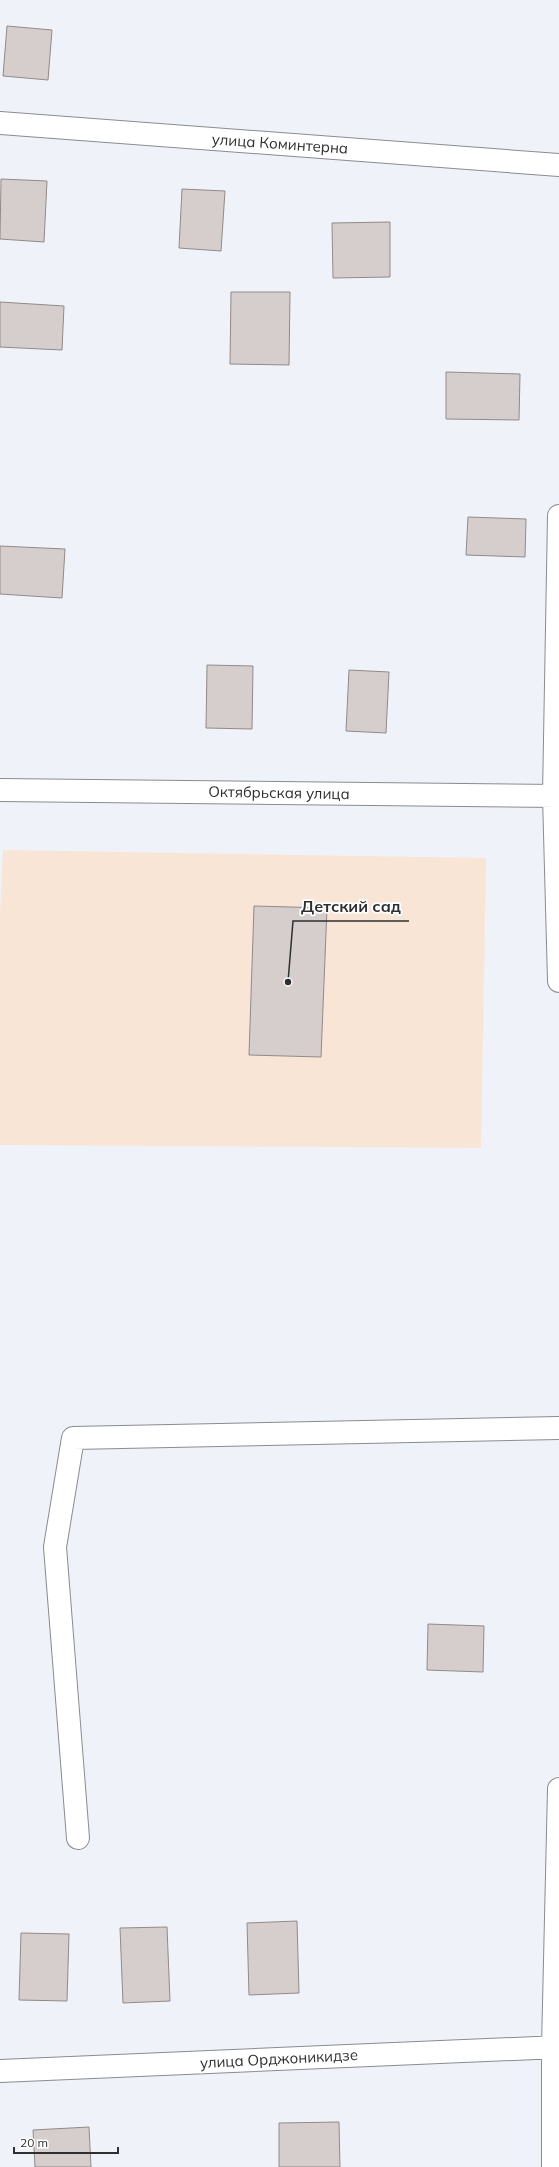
<svg xmlns="http://www.w3.org/2000/svg" width="559" height="2167" font-family="Mulish,sans-serif">
	<style>
		.education { fill: #f9e5d6 }
		.building { fill: #d6cecc; stroke: #918a88 }
		.lines { fill: none; stroke-linecap: round; stroke-linejoin: round }
		.minor-casing { stroke: #888c91; stroke-width: 24 }
		.minor { stroke: #fff; stroke-width: 22 }
		.labels { text-anchor: middle; stroke-width: 3.5; stroke-linejoin: round; paint-order: stroke }
		.street-label { font-size: 15px; fill: #2e2f31; stroke: #fff }
		.leader { fill: none; stroke: #2e2f31; stroke-width: 1.5 }
		.callout-dot { fill: #2e2f31; stroke: #fff; stroke-width: 1.5 }
		.callout-label { font-size: 16px; text-anchor: middle; font-weight: bold; fill: #2e2f31; stroke: #fff; stroke-width: 3.5; stroke-linejoin: round; paint-order: stroke }
	</style>
	<rect width="100%" height="100%" fill="#eff3f9"/>
	<path class="education" d="M3 850 486 858 481 1148 0 1145V913Z"/>
	<path class="building" d="M7 26 52 30 48 80 3 76Z
		M1 179 47 181 44 242 0 239Z
		M182 189 225 191 221 251 179 248Z
		M390 222V277L333 278 332 223Z
		M231 292H290L289 365 230 364Z
		M0 302 64 306 62 350 0 347Z
		M446 372 520 374 519 420 446 419Z
		M468 517 526 519 525 557 466 555Z
		M0 546 65 549 62 598 0 594Z
		M207 665 253 666 252 729 206 728Z
		M349 670 389 672 386 733 346 731Z
		M254 906 327 908 321 1057 249 1055Z
		M428 1624 484 1626 483 1672 427 1670Z
		M297 1921 299 1993 249 1995 247 1923Z
		M167 1927 170 2001 123 2003 120 1928Z
		M21 1933 69 1934 67 2001 19 2000Z
		M339 2122 340 2167H279V2123Z
		M89 2127 91 2167H35L33 2130Z"/>
	<g class="lines">
		<defs>
			<path id="minor" d="M0 123 559 165
				M559 516 554 796 559 981
				M0 790 559 796
				M78 1838 55 1547 73 1438 559 1428
				M0 2071 559 2047
				M553 2167V2047L559 1789"/>
		</defs>
		<use href="#minor" class="minor-casing"/>
		<use href="#minor" class="minor"/>
	</g>
	<g class="labels">
		<g class="street-label">
			<text transform="translate(280 144) rotate(4)" y="5">улица Коминтерна</text>
			<text transform="translate(279 793) rotate(1)" y="5">Октябрьская улица</text>
			<text transform="translate(279 2059) rotate(-3)" y="5">улица Орджоникидзе</text>
		</g>
	</g>
	<path class="leader" d="M288 982L293 921H409"/>
	<circle class="callout-dot" cx="288" cy="982" r="4"/>
	<g class="callout-label">
		<text x="351" y="912">Детский сад</text>
	</g>
	<path d="M14 2147v6h104v-6" fill="none" stroke="#2e2f31" stroke-width="2"/>
	<text x="20" y="2147" font-size="12" fill="#2e2f31" stroke="#ffffff" stroke-width="3" paint-order="stroke">20 m</text>
</svg>
